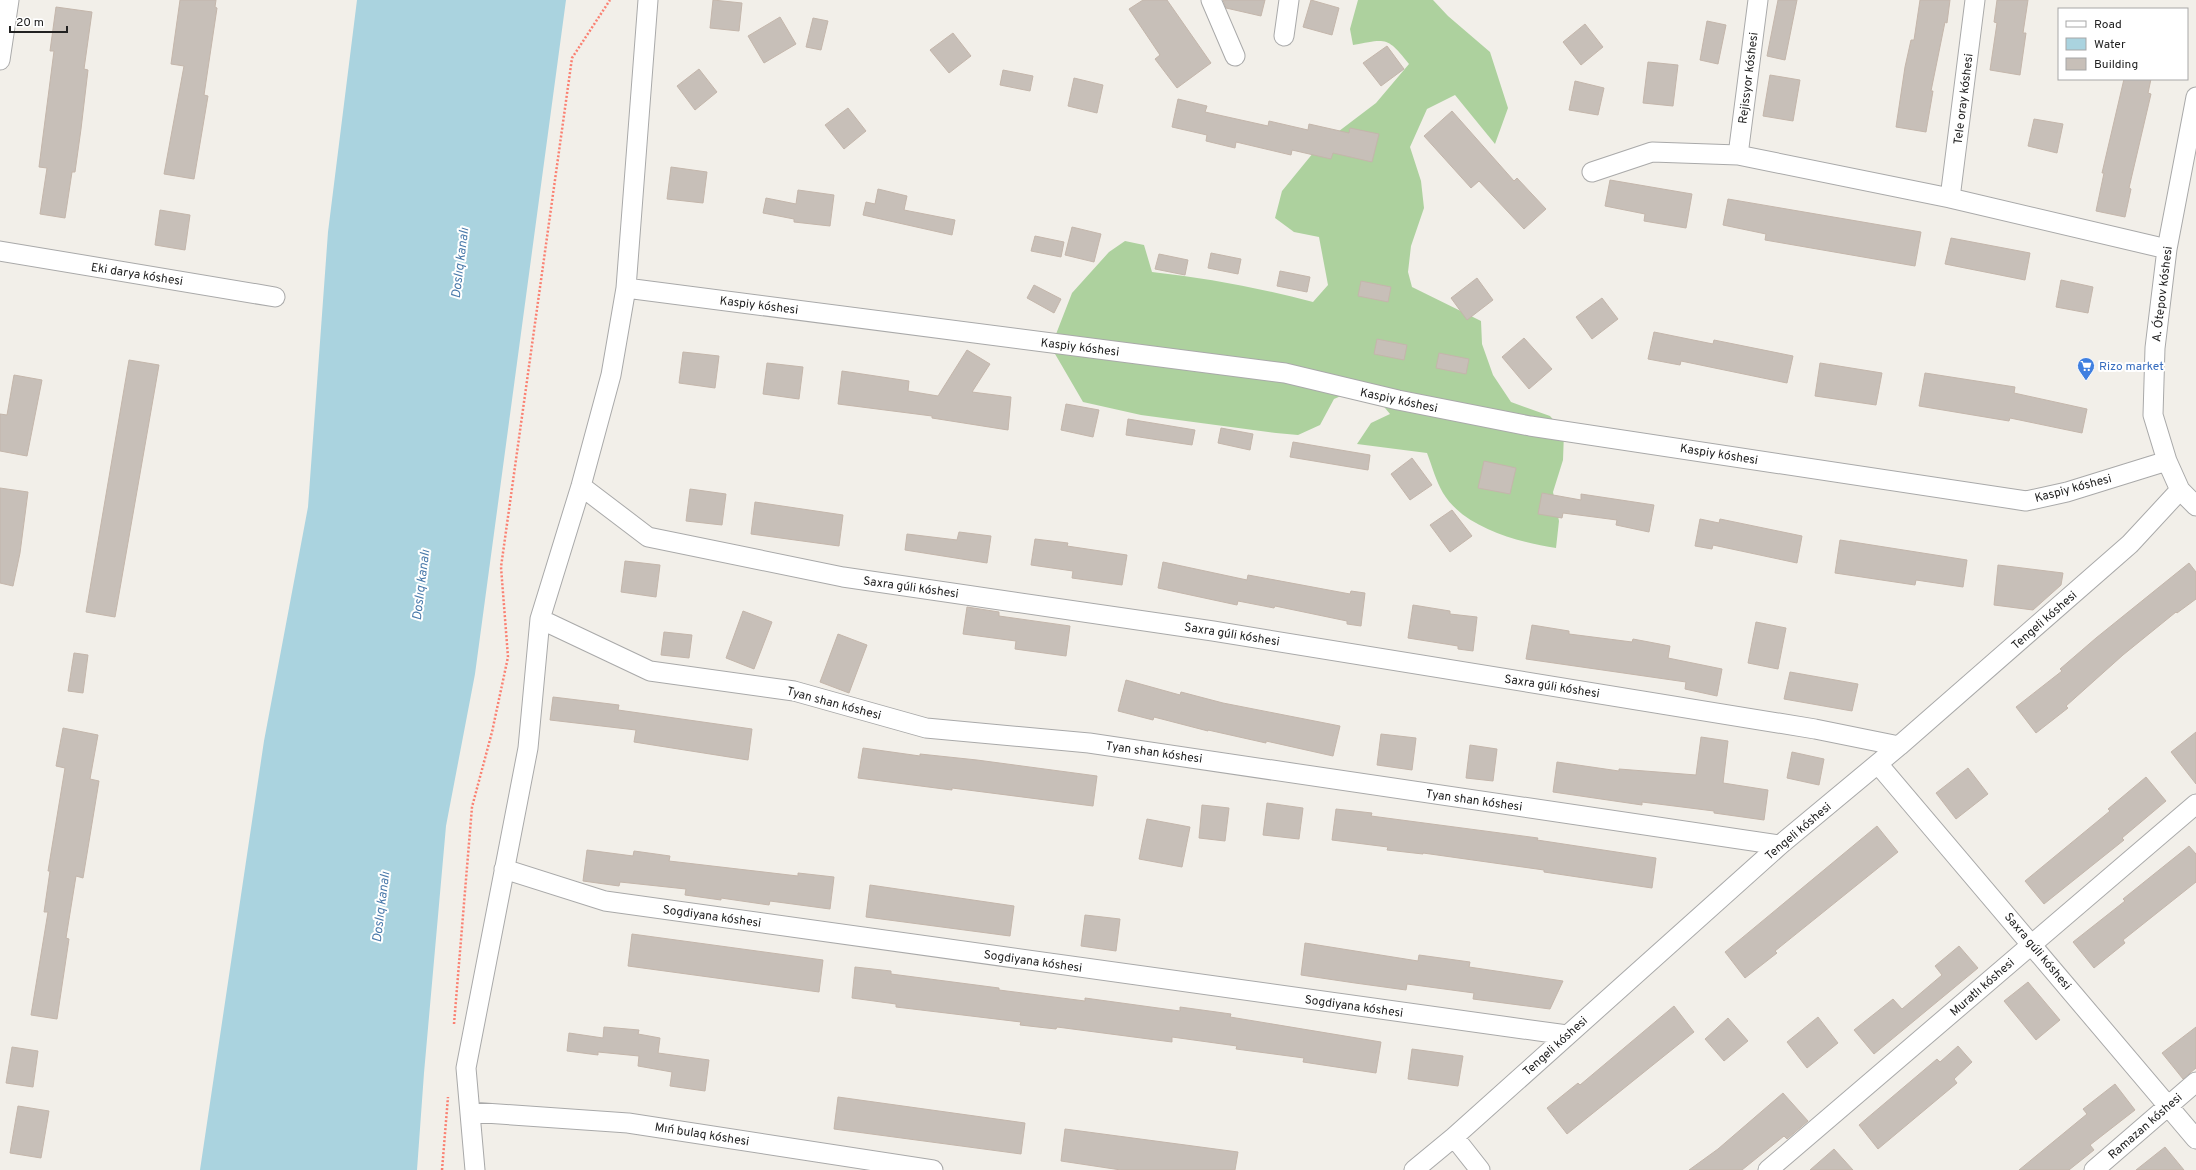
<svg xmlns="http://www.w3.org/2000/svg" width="2196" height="1170" font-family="Overpass,sans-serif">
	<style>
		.forest { fill: #add19e }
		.water { fill: #aad3df }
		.building { fill: #c7bfb8; stroke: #c4b6ab }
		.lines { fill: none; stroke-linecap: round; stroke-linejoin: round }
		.minor-casing { stroke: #a9a9a9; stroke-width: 21 }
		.path { stroke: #fa8072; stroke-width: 2.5; stroke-dasharray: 2 2; stroke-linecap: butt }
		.minor { stroke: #fff; stroke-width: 19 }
		.labels { text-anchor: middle; stroke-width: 4; stroke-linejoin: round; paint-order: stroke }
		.street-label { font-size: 12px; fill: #222; stroke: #fff }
		.shop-label { font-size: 12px; fill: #366cbe; stroke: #fff; text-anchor: start }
		.water-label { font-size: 13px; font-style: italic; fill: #4a7aab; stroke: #fff }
	</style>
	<rect width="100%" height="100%" fill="#f2efe9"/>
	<path class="forest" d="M1358 0H1433L1448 16 1490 52 1508 108 1495 144 1455 95 1427 109 1410 147 1421 181 1424 208 1411 246 1408 272 1412 287 1481 321 1482 344 1493 375 1511 402 1550 416 1564 432 1563 460 1553 492 1559 521 1556 548C1518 542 1464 528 1443 493 1436 481 1432 466 1427 453L1357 444 1371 423 1390 414 1366 385 1334 399 1320 425 1298 435 1276 433 1141 415 1083 402 1051 347 1072 293 1109 252 1125 241 1144 245 1152 272C1206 278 1260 288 1313 302L1328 285 1319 237 1294 232 1275 218 1282 191 1318 147 1376 103 1409 64C1387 36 1386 39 1353 45L1350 29Z"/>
	<path class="water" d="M357 0H566L475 674 446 826 424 1073 417 1170H200L264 741 308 507 328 232Z"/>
	<path class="building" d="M180 0H216L215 7 217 8 204 95 208 96 194 179 164 174 184 66 171 64Z
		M713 0 742 3 739 31 710 28Z
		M1143 0H1167L1211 63 1177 88 1155 59 1160 55 1129 9Z
		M1223 0H1265L1261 16 1226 8Z
		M1311 0 1339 8 1332 35 1303 27Z
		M1778 0H1797L1785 60 1767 56Z
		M1920 0H1950L1947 23 1945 22 1931 91H1933L1926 132 1896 127 1905 67 1911 40H1914Z
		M1997 0H2028L2023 33H2026L2020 75 1990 70 1997 23 1994 22Z
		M56 7 92 12 84 69 88 70 81 129 75 172H72L65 218 40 214 47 168 39 167 54 51H50Z
		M780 17 796 44 764 63 748 36Z
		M813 18 828 21 821 50 806 47Z
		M1707 21 1726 25 1718 64 1700 60Z
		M1585 24 1603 47 1581 65 1563 42Z
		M953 33 971 56 949 73 930 50Z
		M1387 46 1404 69 1381 86 1363 63Z
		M1648 62 1678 65 1673 106 1643 103Z
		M699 69 717 92 695 110 677 86Z
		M1003 70 1033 76 1030 91 1000 85Z
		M1770 75 1800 80 1793 121 1763 116Z
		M1074 78 1103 85 1097 113 1068 106Z
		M2124 79H2151L2148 93 2151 94 2129 188 2131 189 2125 217 2096 211 2104 173H2102Z
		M1575 81 1604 88 1598 115 1569 110Z
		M1178 99 1207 106 1205 112 1268 126 1269 121 1308 130 1309 124 1349 133 1350 128 1379 134 1372 162 1333 153 1331 159 1292 150 1291 155 1236 142 1235 148 1206 141 1207 135 1172 127Z
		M848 108 866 131 844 149 825 125Z
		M1452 111 1514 181 1517 178 1546 209 1524 229 1479 181 1471 188 1424 136Z
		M2034 119 2063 124 2057 153 2028 146Z
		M671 167 707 172 703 203 667 199Z
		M1610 180 1692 194 1686 228 1644 221 1645 214 1605 206Z
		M878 189 907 196 904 210 955 220 952 235 863 215 866 202 875 204Z
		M798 190 834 195 830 226 794 222V219L763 213 766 198 796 204Z
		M1728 199 1921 232 1915 266 1765 240 1766 234 1723 225Z
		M160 210 190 215 185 250 155 245Z
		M1072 227 1101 234 1094 262 1065 255Z
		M1035 236 1064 242 1061 257 1031 251Z
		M1951 238 2030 253 2025 280 1945 264Z
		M1211 253 1241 259 1238 274 1208 268Z
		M1159 254 1188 260 1185 275 1155 269Z
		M1280 271 1310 277 1307 292 1277 286Z
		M1477 278 1493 300 1467 320 1451 298Z
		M2061 280 2093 287 2088 313 2056 307Z
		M1361 281 1391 287 1388 302 1358 296Z
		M1034 285 1061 299 1054 313 1027 298Z
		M1602 298 1618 319 1592 339 1576 317Z
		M1654 332 1713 344 1714 340 1793 356 1787 383 1681 361 1680 365 1648 359Z
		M1524 338 1552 369 1529 389 1502 357Z
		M1377 339 1407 345 1404 360 1374 354Z
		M967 350 990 364 972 392 1011 397 1008 430 932 418V416L838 404 842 371 909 381 908 391 938 396Z
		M683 352 719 356 715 388 679 383Z
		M1439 353 1469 359 1466 374 1436 368Z
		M129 360 159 365 115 617 86 612Z
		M767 363 803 367 799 399 763 394Z
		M1820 363 1882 373 1876 405 1815 396Z
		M1925 373 2015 387 2014 393 2087 409 2082 433 2010 418 2009 421 1919 406Z
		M14 375 42 380 27 456 0 451V414L7 415Z
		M1066 404 1099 410 1093 437 1061 430Z
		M1128 419 1195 430 1192 445 1126 435Z
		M1221 428 1253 434 1250 450 1218 443Z
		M1293 442 1370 455 1368 470 1290 457Z
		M1412 458 1432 485 1410 500 1391 474Z
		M1484 461 1516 468 1510 494 1478 488Z
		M0 488 28 492 20 553 13 586 0 583Z
		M690 489 726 494 722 525 686 521Z
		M1542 493 1581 500V494L1654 505 1649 532 1616 525 1617 520 1563 513 1562 518 1538 514Z
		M755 502 843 515 839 546 751 534Z
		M1452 510 1472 536 1450 552 1430 525Z
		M1700 519 1719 523 1720 519 1802 536 1797 563 1713 545 1712 549 1695 546Z
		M959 532 991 536 987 563 905 550 907 534 957 540Z
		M1035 539 1068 543 1067 546 1127 555 1122 585 1072 578 1073 571 1031 565Z
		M1840 540 1967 560 1963 587 1916 580 1915 585 1835 573Z
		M625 561 660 565 656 597 621 592Z
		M1163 562 1247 580 1248 575 1350 594 1351 591 1365 593 1361 626 1347 624V621L1275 606 1274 608 1238 601 1237 605 1158 588Z
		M2189 563 2196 572V599L2177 613 2176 612 2123 655 2066 706 2068 708 2036 733 2016 707 2062 671 2060 669 2096 638Z
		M1998 565 2063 573 2061 585 2033 610 1994 605Z
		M1413 605 1450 611V614L1477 617 1473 651 1458 649V646L1408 638Z
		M967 607 999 612V616L1070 626 1066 656 1015 649 1016 641 963 634Z
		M743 611 772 622 754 669 726 658Z
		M1756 622 1786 628 1778 669 1748 663Z
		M1532 625 1569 631V634L1632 642 1633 639 1670 646 1668 658 1722 669 1717 696 1685 689 1686 682 1526 659Z
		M664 632 692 635 689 658 661 655Z
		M838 634 867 645 849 693 820 682Z
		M74 653 88 655 83 693 68 691Z
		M1790 672 1858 684 1852 711 1784 699Z
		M1126 680 1180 695 1181 692 1223 703 1340 726 1333 756 1266 741V743L1208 730V731L1154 717 1153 720 1118 711Z
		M553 697 619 705 618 710 752 729 748 760 634 742 636 730 550 720Z
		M63 728 98 735 90 779 99 781 83 878 76 876 66 938 69 939 57 1019 31 1015 48 912H44L50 871H48L65 768 56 766Z
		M2196 732V784L2171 752Z
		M1381 734 1416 738 1412 770 1377 765Z
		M1701 737 1728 741 1723 783 1768 790 1764 820 1714 813V811L1642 802V805L1553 792 1557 762 1619 771V769L1696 775Z
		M1470 745 1497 749 1493 781 1466 778Z
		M863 748 920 756V754L977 760 1097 776 1093 806 952 788V790L858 778Z
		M1792 752 1824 759 1819 785 1787 778Z
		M1968 768 1988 794 1956 819 1936 793Z
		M2146 777 2166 801 2122 838 2124 840 2044 904 2025 881 2110 811 2108 809Z
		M1267 803 1303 808 1299 839 1263 835Z
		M1202 805 1229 808 1225 841 1199 838Z
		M1336 809 1372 813 1371 816 1538 838 1537 840 1656 858 1652 888 1544 872V870L1423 853V854L1387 850 1388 847 1332 840Z
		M1147 819 1190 827 1182 867 1139 859Z
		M1877 826 1898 852 1775 951 1777 953 1745 978 1725 952Z
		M2189 846 2196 854V882L2123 940 2125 943 2094 968 2073 942 2125 901 2123 899Z
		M587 850 633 856 634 851 670 856 669 861 798 876V873L834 877 830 909 770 901 769 905 721 898V900L685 895 686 889 620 882 619 886 583 881Z
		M870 885 1014 906 1010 936 866 917Z
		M1085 915 1120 919 1116 951 1081 946Z
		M632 934 823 960 819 992 628 966Z
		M1305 943 1418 961 1419 955 1470 962 1469 967 1563 981 1550 1009 1473 999 1474 993 1407 984 1406 990 1355 983 1301 975Z
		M1959 946 1978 968 1874 1054 1854 1030 1893 999 1902 1009 1942 975 1935 966Z
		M855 967 891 971V974L999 988V990L1085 1001V998L1180 1011V1007L1231 1014 1230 1017 1381 1042 1376 1073 1303 1062 1304 1058 1236 1049 1237 1046 1172 1037V1042L1057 1027 1056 1029 1020 1025 1021 1022 896 1007V1004L852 998Z
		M2028 982 2060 1020 2036 1040 2004 1001Z
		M1674 1006 1694 1032 1567 1134 1547 1108 1578 1083 1580 1085Z
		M1818 1017 1838 1043 1807 1068 1787 1042Z
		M1728 1018 1748 1041 1724 1061 1705 1039Z
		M604 1027 639 1030 638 1034 660 1038 658 1053 709 1060 705 1091 670 1086 672 1072 638 1066 639 1056 598 1052V1055L567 1051 569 1033 603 1038Z
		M2196 1027V1068L2183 1079 2162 1053Z
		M1958 1046 1972 1062 1954 1079 1957 1083 1878 1149 1859 1125 1937 1059 1940 1062Z
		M12 1047 38 1051 33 1087 6 1083Z
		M1412 1049 1463 1056 1458 1086 1408 1079Z
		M2115 1084 2135 1110 2090 1145 2094 1150 2069 1170H2019L2087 1114 2083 1109Z
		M1783 1093 1808 1121 1787 1139 1784 1136 1742 1170H1689L1718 1149Z
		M838 1097 1025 1123 1021 1154 834 1129Z
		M18 1106 49 1111 41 1158 10 1153Z
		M1065 1129 1238 1152 1235 1170H1121L1061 1161Z
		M2165 1147 2184 1170H2136Z
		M1834 1149 1853 1170H1810Z"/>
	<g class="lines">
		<defs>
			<path id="minor" d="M1211 0 1235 56
				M1284 36 1289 0
				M0 60 9 0
				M2196 97 2167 249 2155 348 2153 415 2167 461 2180 490 2196 506
				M1738 155 1758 0
				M1592 172 1652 152 1738 155 1950 198 2167 249
				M1950 198 1975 0
				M0 251 275 297
				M626 288 1285 373 1398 400 1530 426 2026 501 2067 492 2167 461
				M581 486 648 537 843 577 1213 631 1815 729 1899 746
				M540 619 650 671 794 691 926 728 1089 743 1780 845
				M1878 764 2196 1139
				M504 869 605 901 1567 1035
				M470 1112 628 1123 933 1170
				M1454 1137 1480 1170
				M475 1170 466 1068 528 748 540 619 581 486 611 375 626 288 648 0
				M1414 1170 1454 1137 1780 845 1899 746 2130 544 2180 490
				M1768 1170 2196 804
				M2094 1170 2196 1082"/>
		</defs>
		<use href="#minor" class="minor-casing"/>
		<path class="path" d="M454 1024 472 807 492 732 508 657 501 567 572 58 610 0
			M442 1170 448 1097"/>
		<use href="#minor" class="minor"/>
	</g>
	<defs>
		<symbol id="supermarket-pin" viewBox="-11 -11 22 30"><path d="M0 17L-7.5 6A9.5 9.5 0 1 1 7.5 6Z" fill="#3f7fe0" stroke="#fff"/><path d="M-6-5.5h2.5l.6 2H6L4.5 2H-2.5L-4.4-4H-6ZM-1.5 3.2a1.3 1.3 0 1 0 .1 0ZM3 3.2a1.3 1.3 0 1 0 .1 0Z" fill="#fff"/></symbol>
	</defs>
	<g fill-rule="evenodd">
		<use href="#supermarket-pin" x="2076" y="356" width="20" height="27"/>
	</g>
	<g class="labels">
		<g class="street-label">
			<text transform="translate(1748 78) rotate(-83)" y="4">Rejissyor kóshesi</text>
			<text transform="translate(1963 99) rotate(-83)" y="4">Tele oray kóshesi</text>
			<text transform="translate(137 274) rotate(9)" y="4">Eki darya kóshesi</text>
			<text transform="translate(2162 294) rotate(-83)" y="4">A. Ótepov kóshesi</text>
			<text transform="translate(759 305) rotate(7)" y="4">Kaspiy kóshesi</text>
			<text transform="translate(1080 347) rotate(7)" y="4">Kaspiy kóshesi</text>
			<text transform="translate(1399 400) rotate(12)" y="4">Kaspiy kóshesi</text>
			<text transform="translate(1719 454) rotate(9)" y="4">Kaspiy kóshesi</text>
			<text transform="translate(2073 488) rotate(-15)" y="4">Kaspiy kóshesi</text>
			<text transform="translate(911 587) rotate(8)" y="4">Saxra gúli kóshesi</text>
			<text transform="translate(2044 620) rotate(-41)" y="4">Tengeli kóshesi</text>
			<text transform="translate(1232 634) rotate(9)" y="4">Saxra gúli kóshesi</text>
			<text transform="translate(1552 686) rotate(9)" y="4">Saxra gúli kóshesi</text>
			<text transform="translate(834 703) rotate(15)" y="4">Tyan shan kóshesi</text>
			<text transform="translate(1154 752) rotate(8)" y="4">Tyan shan kóshesi</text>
			<text transform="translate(1474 800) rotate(8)" y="4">Tyan shan kóshesi</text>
			<text transform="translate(1798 831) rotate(-40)" y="4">Tengeli kóshesi</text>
			<text transform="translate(712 916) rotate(8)" y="4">Sogdiyana kóshesi</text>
			<text transform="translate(2038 951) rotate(50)" y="4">Saxra gúli kóshesi</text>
			<text transform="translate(1033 961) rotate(8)" y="4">Sogdiyana kóshesi</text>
			<text transform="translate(1982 987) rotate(-41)" y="4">Muratlı kóshesi</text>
			<text transform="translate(1354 1006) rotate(8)" y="4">Sogdiyana kóshesi</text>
			<text transform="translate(1555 1046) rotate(-42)" y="4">Tengeli kóshesi</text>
			<text transform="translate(2145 1126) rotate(-41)" y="4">Ramazan kóshesi</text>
			<text transform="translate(702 1134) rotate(9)" y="4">Mıń bulaq kóshesi</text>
		</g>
		<g class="shop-label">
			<text x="2099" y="370">Rizo market</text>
		</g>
		<g class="water-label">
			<text transform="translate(459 263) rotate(-83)" y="5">Doslıq kanalı</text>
			<text transform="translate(420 585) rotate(-83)" y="5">Doslıq kanalı</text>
			<text transform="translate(380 907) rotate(-83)" y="5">Doslıq kanalı</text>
		</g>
	</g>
	<rect x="2058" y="8" width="130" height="72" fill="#ffffff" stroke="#a7a7a7"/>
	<rect x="2066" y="21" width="20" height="6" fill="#ffffff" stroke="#a7a7a7"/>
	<text x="2094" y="28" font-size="12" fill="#222222">Road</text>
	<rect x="2066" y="38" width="20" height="12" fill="#aad3df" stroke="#a7a7a7"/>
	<text x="2094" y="48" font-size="12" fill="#222222">Water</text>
	<rect x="2066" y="58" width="20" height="12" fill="#c7bfb8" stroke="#a7a7a7"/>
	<text x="2094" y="68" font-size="12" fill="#222222">Building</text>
	<path d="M10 26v6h57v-6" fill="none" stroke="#222222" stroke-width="2"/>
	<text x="16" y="26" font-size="12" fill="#222222" stroke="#ffffff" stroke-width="3" paint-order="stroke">20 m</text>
</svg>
